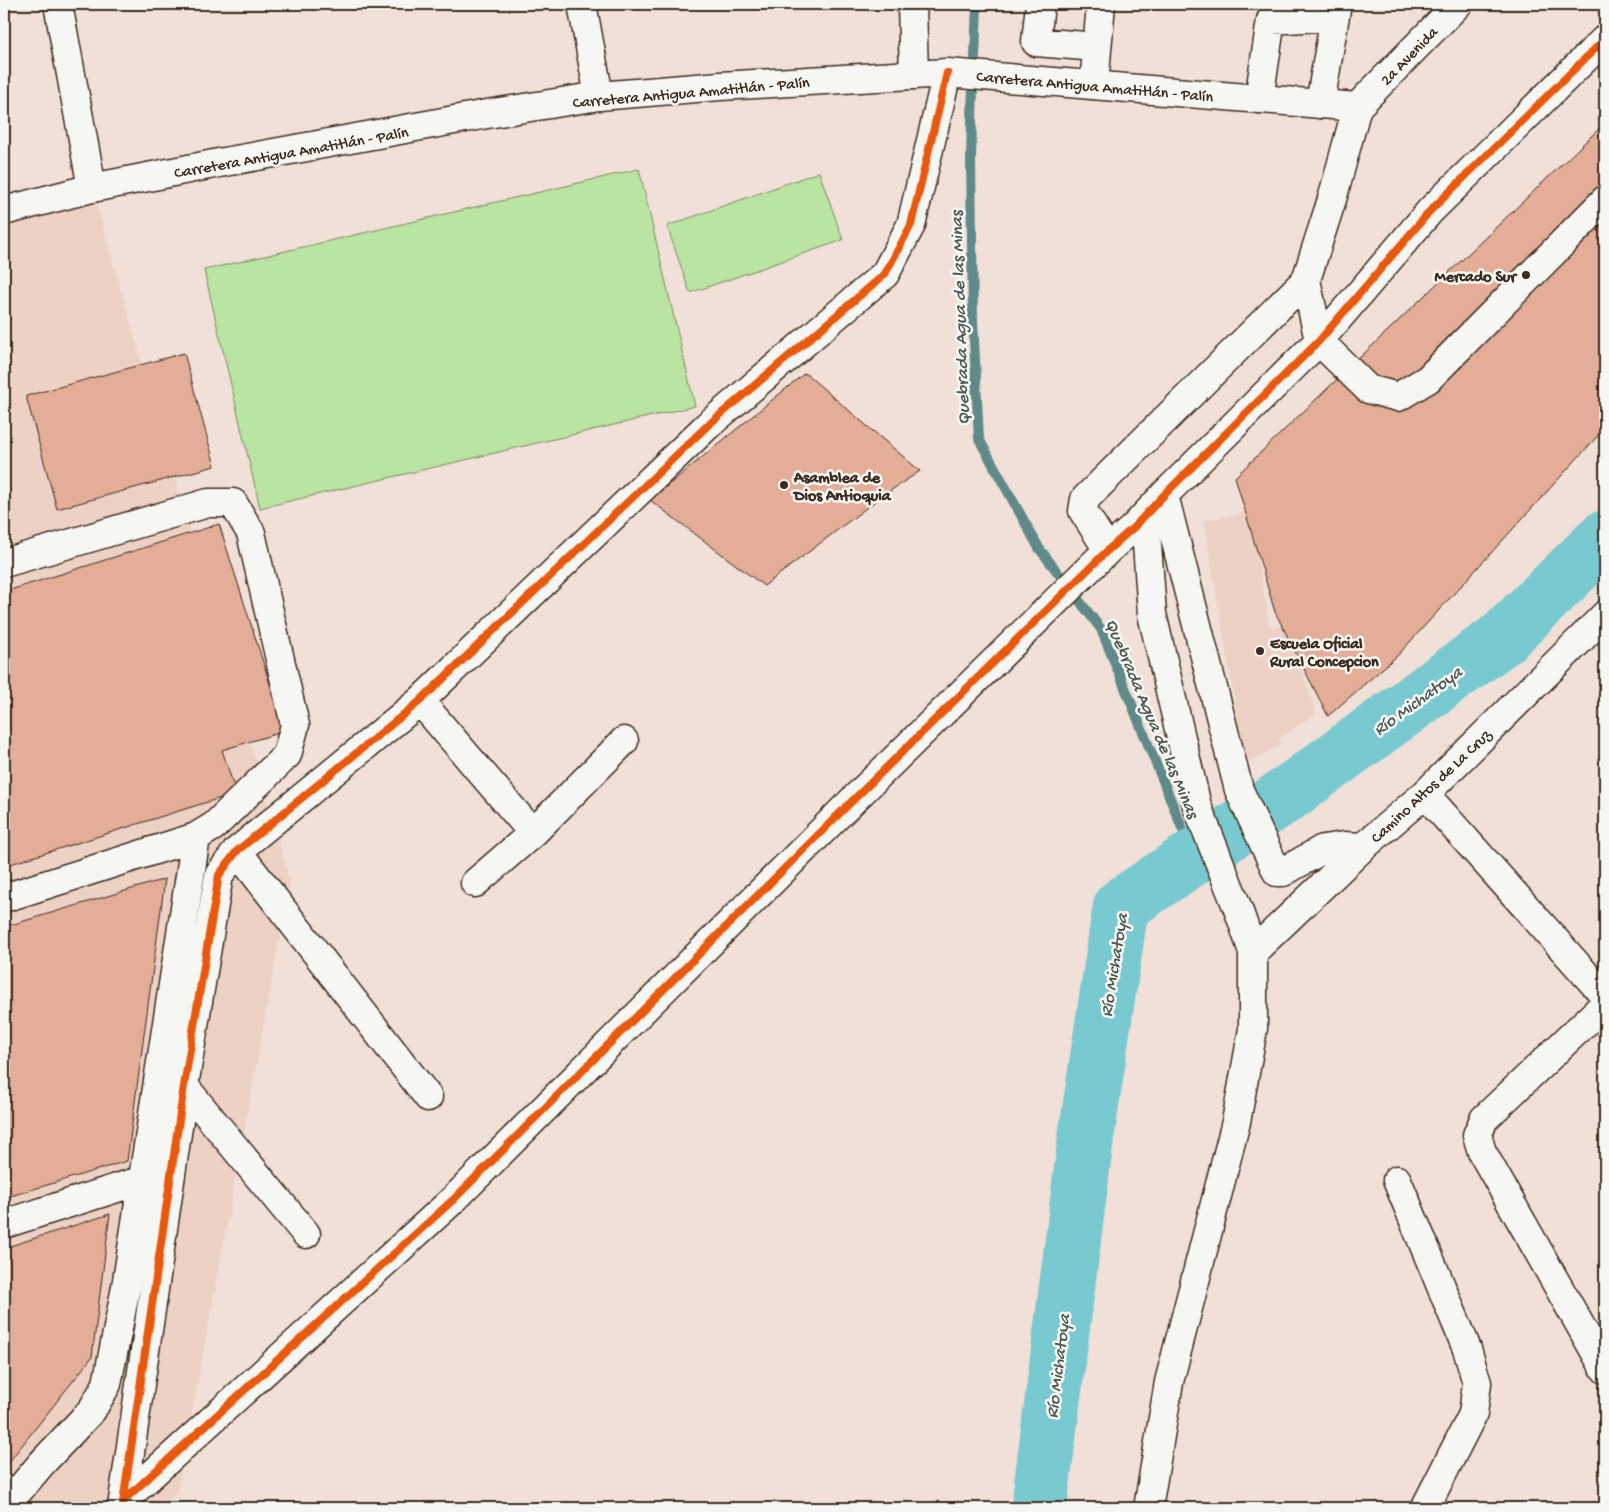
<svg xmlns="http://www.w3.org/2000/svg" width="1609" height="1512" font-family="'Gochi Hand',sans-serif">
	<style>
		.built { fill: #ecd1c4 }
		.green { fill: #b9e4a1; stroke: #7a8760 }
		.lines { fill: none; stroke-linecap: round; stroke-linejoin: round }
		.stream { stroke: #608989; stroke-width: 10 }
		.river { stroke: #78c9d0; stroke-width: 56 }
		.building { fill: #e3ad97; stroke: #3b2a1e }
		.minor-casing { stroke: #3b2a1e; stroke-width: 31 }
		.major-casing { stroke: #3b2a1e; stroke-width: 31 }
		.minor { stroke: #f6f6f2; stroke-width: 28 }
		.major { stroke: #f6f6f2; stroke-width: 28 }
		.cycleway-casing { stroke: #f6f6f2; stroke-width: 11 }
		.cycleway { stroke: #e8590c; stroke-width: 8 }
		.poi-dot { fill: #3b2a1e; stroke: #f6f6f2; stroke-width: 2 }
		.labels { text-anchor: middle; stroke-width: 5; stroke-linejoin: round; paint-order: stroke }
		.street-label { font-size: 16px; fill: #3b2a1e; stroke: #f6f6f2 }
		.poi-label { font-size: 16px; font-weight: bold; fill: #3b2a1e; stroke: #f6f6f2; text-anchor: start }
		.water-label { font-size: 18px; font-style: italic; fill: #4d5a53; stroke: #f6f6f2 }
	</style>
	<rect width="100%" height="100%" fill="#f0e0d7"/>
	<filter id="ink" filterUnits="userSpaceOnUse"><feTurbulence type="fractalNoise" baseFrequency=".02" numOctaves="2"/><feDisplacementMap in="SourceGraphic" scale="10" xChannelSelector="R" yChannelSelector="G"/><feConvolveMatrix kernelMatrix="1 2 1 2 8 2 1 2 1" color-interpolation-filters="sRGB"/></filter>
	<g filter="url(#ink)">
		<path class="built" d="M92 188 290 882 178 1489 163 1508H4V211Z
			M1249 512 1270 628 1284 627 1303 673 1316 713 1278 740 1281 744 1250 762 1241 738 1204 521Z"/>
		<path class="green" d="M639 169 695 406 260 508 204 270Z
			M819 172 843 240 690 293 667 226Z"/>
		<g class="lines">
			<path class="stream" d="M975 57 977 4
				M973 84 971 158 973 320 979 439 1039 548 1101 629 1194 857"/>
			<path class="river" d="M1039 1508 1086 1137 1121 906 1286 795 1504 637 1605 538"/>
		</g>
		<path class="building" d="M1605 123V428L1398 655 1328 716 1275 612 1235 477Z
			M184 353 215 466 57 509 26 396Z
			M805 373 920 471 878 499 764 586 650 500Z
			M219 524 285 731 222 750 236 793 4 866V592Z
			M165 879 127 1161 4 1198V927Z
			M110 1214 92 1357 4 1468V1248Z"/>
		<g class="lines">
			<defs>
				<path id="minor" d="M58 4 92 188
					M582 4 599 96
					M912 4 914 75
					M1040 4 1036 42 1097 47
					M1094 85 1101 4
					M1259 99 1271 20 1335 16
					M1320 104 1337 4
					M1357 107 1333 196 1306 280 1319 341 1368 389 1398 397 1428 379 1605 200
					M1164 495 1239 790 1277 872H1283L1323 849 1344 846 1363 847
					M1145 516 1152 614 1197 806 1238 909 1253 952V1029L1236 1122 1169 1382 1148 1508
					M1108 550 1083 511 1085 499 1306 280
					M4 563 208 503H233L251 533 295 725 287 755 214 826 196 837 4 898
					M420 701 533 833
					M1425 794 1605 996
					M237 851 428 1097
					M475 883 533 833 624 741
					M1253 952 1363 847 1425 794 1605 615
					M1605 1004 1484 1119 1477 1135 1482 1152 1605 1369
					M184 1086 306 1234
					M1397 1180 1467 1349 1477 1383 1473 1414 1425 1508
					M4 1224 142 1180
					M124 1500 454 1199 841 812 1108 550 1134 527 1164 495 1319 341 1430 211 1605 39
					M122 1507 184 1086 219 875 237 851 420 701 707 426 885 274 911 225 947 73
					M4 1508 42 1463 92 1410 107 1384 126 1287 196 837"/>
				<path id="major" d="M4 211 92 188 219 163 487 114 599 96 720 86 947 73 1357 107 1458 4"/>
			</defs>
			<use href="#minor" class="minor-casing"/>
			<use href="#major" class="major-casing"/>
			<use href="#minor" class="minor"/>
			<use href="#major" class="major"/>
			<defs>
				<path id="cycleway" d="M124 1500 454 1199 841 812 1108 550 1134 527 1164 495 1319 341 1430 211 1605 39
					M123 1503 184 1086 219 875 237 851 420 701 707 426 885 274 911 225 947 73"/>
			</defs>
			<use href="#cycleway" class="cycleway-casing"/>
			<use href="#cycleway" class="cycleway"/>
		</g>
	</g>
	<g class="poi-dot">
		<circle cx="1526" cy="275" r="5"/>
		<circle cx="784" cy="485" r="5"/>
		<circle cx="1260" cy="651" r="5"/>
	</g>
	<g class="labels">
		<g class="street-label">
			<text transform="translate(1408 55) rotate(-46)" y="6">2a Avenida</text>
			<text transform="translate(1095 85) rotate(5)" y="6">Carretera Antigua Amatitlán - Palín</text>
			<text transform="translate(691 91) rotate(-5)" y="6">Carretera Antigua Amatitlán - Palín</text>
			<text transform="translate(291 151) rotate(-10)" y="6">Carretera Antigua Amatitlán - Palín</text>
			<text transform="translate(1430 785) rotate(-43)" y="6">Camino Altos de La Cruz</text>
		</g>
		<g class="poi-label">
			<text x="1516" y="281" text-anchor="end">Mercado Sur</text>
			<text x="794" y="482">Asamblea de<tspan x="794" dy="18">Dios Antioquia</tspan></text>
			<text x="1270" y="648">Escuela Oficial<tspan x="1270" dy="18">Rural Concepcion</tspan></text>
		</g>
		<g class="water-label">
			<text transform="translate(959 318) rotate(-92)" y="6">Quebrada Agua de las Minas</text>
			<text transform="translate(1417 700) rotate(-36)" y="6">Río Michatoya</text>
			<text transform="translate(1153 718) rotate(67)" y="6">Quebrada Agua de las Minas</text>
			<text transform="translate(1113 965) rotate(-81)" y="6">Río Michatoya</text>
			<text transform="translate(1057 1366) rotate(-83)" y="6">Río Michatoya</text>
		</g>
	</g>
	<rect width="1609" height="1512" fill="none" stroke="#f6f6f2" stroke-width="20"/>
	<rect x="10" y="10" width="1589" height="1492" fill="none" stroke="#3b2a1e" stroke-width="2" filter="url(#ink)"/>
</svg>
